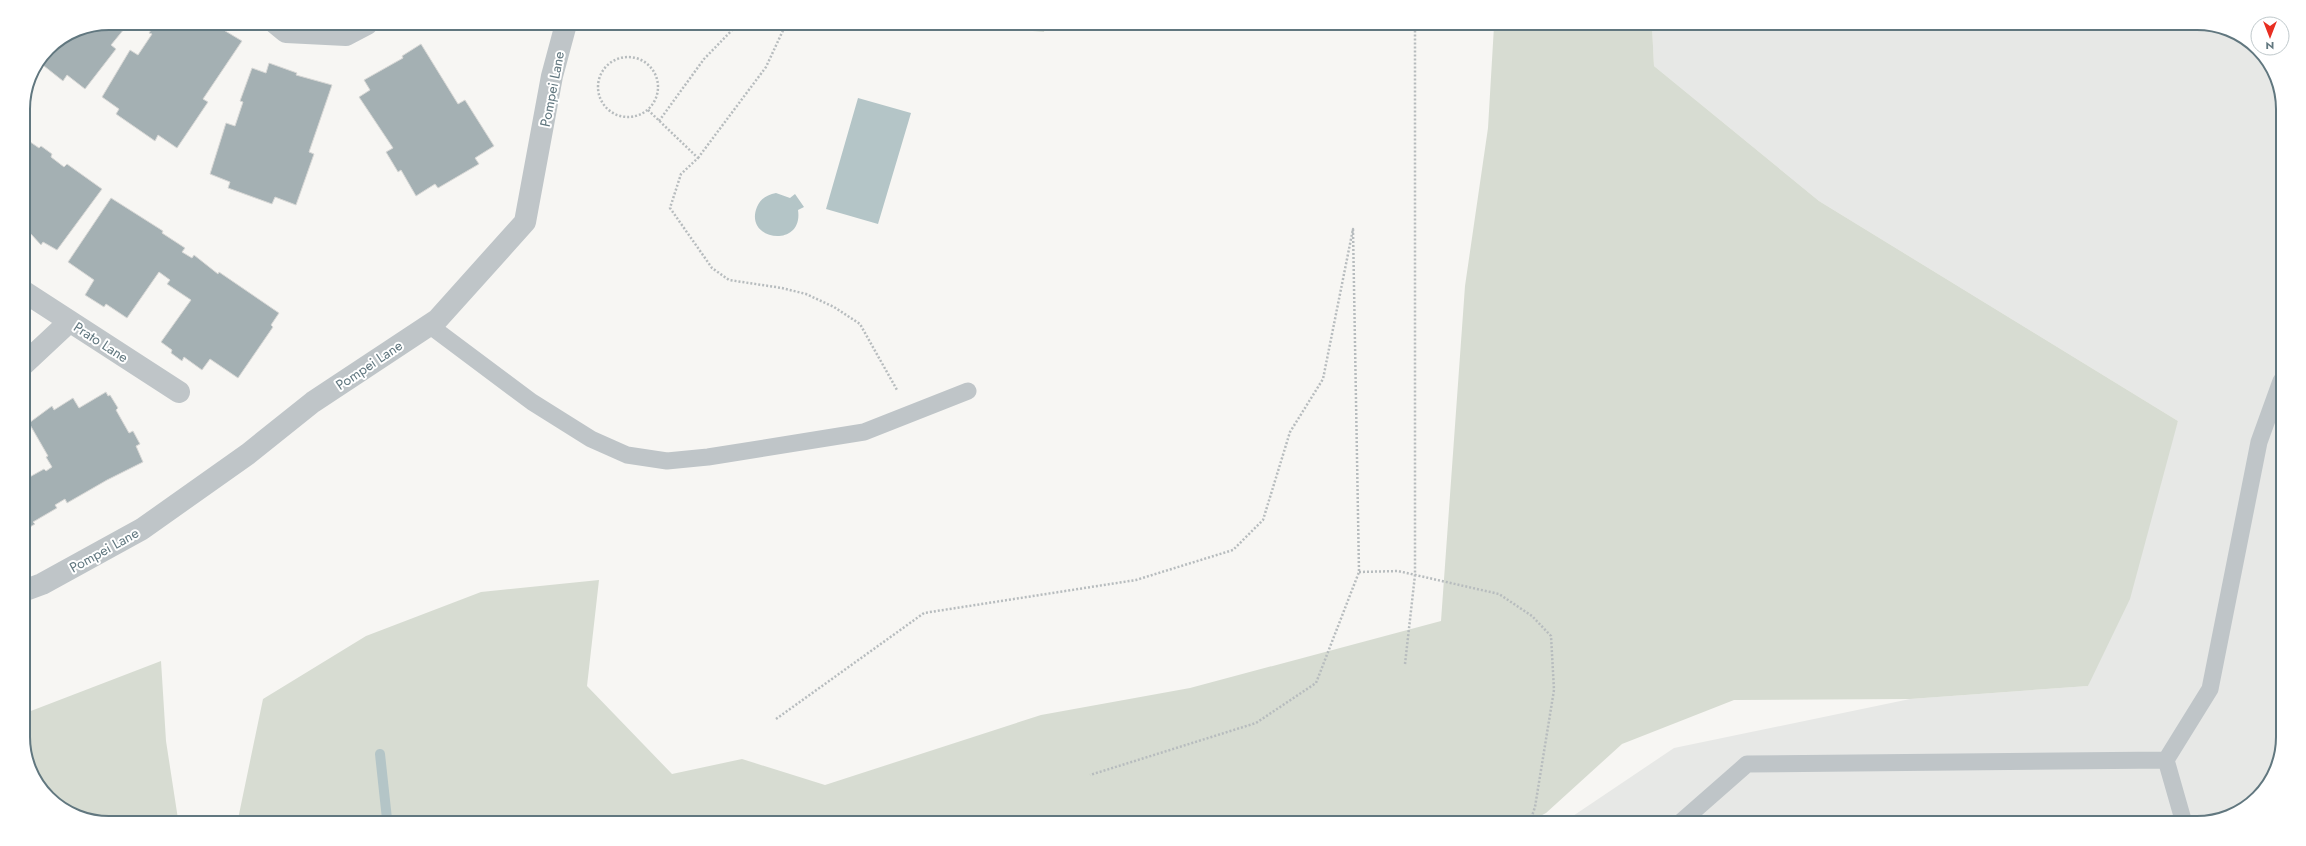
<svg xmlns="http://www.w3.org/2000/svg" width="2306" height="846" font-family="Jost,sans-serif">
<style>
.built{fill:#e7e8e6}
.green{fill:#d7dcd2}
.water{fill:#b4c5c7}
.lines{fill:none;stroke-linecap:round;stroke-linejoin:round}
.stream{stroke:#b4c5c7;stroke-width:10}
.building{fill:#a4b0b3;stroke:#d8d8d6}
.path{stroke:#b7bcbe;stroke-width:2.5;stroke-dasharray:2 2;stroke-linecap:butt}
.lane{stroke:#bfc5c8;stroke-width:17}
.street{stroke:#bfc5c8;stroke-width:22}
.labels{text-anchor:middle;stroke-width:4;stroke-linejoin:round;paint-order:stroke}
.street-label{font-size:14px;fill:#61777f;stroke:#fff}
.rim{fill:none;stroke:#61777f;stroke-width:2}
</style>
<rect width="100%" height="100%" fill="#f7f6f3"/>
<path class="built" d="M1652 26 2225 28 2265 57 2283 103 2278 765 2249 805 2198 823 1564 822 1674 748 1910 699 2088 686 2178 421 1819 201 1654 66Z"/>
<path class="green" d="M964 25H1045L1044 32Z
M1494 26H1652L1654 66 1819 201 2178 421 2130 599 2088 686 1910 699 1734 700 1622 744 1546 813 1529 822 238 819 263 699 366 636 481 592 599 580 587 686 672 774 742 759 825 785 1041 715 1190 688 1441 621 1465 286 1488 128Z
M161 661 166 741 178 819 81 818 41 789 23 743V714Z"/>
<path class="water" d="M858 98 911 113 878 224 826 209Z
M776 193 790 198 795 194 804 207 798 210C804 249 743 241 757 207 761 198 767 195 776 193Z"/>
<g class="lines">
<path class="stream" d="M380 754 387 819"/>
</g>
<path class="building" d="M109 23H129L111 45 116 49 85 89 67 75 63 81 39 62 48 48 76 29Z
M156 23H212L242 41 203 99 208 102 177 148 158 135 155 141 116 114 119 109 102 97 130 50 138 55 152 34 149 33Z
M421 44 458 104 465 100 494 146 475 158 479 164 438 188 435 184 416 196 401 170 398 172 386 152 393 148 359 97 370 90 364 80 403 58 402 56Z
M269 63 297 73 296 75 332 85 309 152 314 154 296 205 275 197 272 204 228 188 230 182 210 174 226 123 235 126 243 102 240 101 252 68 266 73Z
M23 137 39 148 41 146 52 154 51 157 64 167 67 164 102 189 57 250 43 242 41 245 31 234 23 244Z
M111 198 163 231 162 233 185 248 182 252 192 258 194 255 218 274 219 272 279 313 271 325 273 327 238 378 210 359 202 370 184 357 182 361 171 353 172 350 161 342 191 300 167 284 170 280 159 272 127 318 106 304 104 307 85 295 94 280 68 262Z
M106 392 108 396 110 395 118 408 116 410 129 433 133 431 140 444 136 446 143 462 107 480 67 503 65 499 55 505 57 508 33 522 35 524 23 531V484L27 481 26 479 44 469 46 471 52 467 46 457 48 456 29 423 52 406 54 410 73 398 79 408Z"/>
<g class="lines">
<path class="path" d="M598 87a30 30 0 1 1 60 0a30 30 0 1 1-60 0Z
M648 110 698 158 681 174 670 208 712 268 729 280 782 288 806 294 834 307 860 324 897 390
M659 121 704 59 738 24
M698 158 766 67 786 24
M1359 572 1398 571 1499 594 1532 616 1551 636 1554 690 1535 807 1530 822
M1405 664 1415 575V26
M776 719 924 613 1136 580 1233 550 1263 520 1290 432 1323 379 1353 229 1359 572 1316 683 1256 723 1090 775"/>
<path class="lane" d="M429 325 532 402 591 439 627 455 667 461 708 457 864 432 968 391
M1681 822 1747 764 2166 760
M2184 823 2166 760 2210 689 2259 442 2281 381"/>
<path class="street" d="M275 23 286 32 346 35 367 24
M23 291 179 392
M23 365 69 322
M23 591 42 584 142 529 248 454 313 402 437 320 525 222 552 76 566 24"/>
</g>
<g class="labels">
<g class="street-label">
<text transform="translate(552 89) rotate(-79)" y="5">Pompei Lane</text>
<text transform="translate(101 342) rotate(33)" y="5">Prato Lane</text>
<text transform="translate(369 365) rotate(-34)" y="5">Pompei Lane</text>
<text transform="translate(104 550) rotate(-29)" y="5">Pompei Lane</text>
</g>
</g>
<path d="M0 0H2306V846H0ZM109 30H2197A79 79 0 0 1 2276 109V737A79 79 0 0 1 2197 816H109A79 79 0 0 1 30 737V109A79 79 0 0 1 109 30Z" fill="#fff" fill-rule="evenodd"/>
<path class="rim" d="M109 30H2197A79 79 0 0 1 2276 109V737A79 79 0 0 1 2197 816H109A79 79 0 0 1 30 737V109A79 79 0 0 1 109 30Z"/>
<g transform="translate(2270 36) rotate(180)"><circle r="19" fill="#ffffff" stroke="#c0c9cc"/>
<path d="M0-3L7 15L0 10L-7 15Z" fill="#e82e21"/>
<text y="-6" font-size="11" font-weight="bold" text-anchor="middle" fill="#61777f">N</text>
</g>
</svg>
